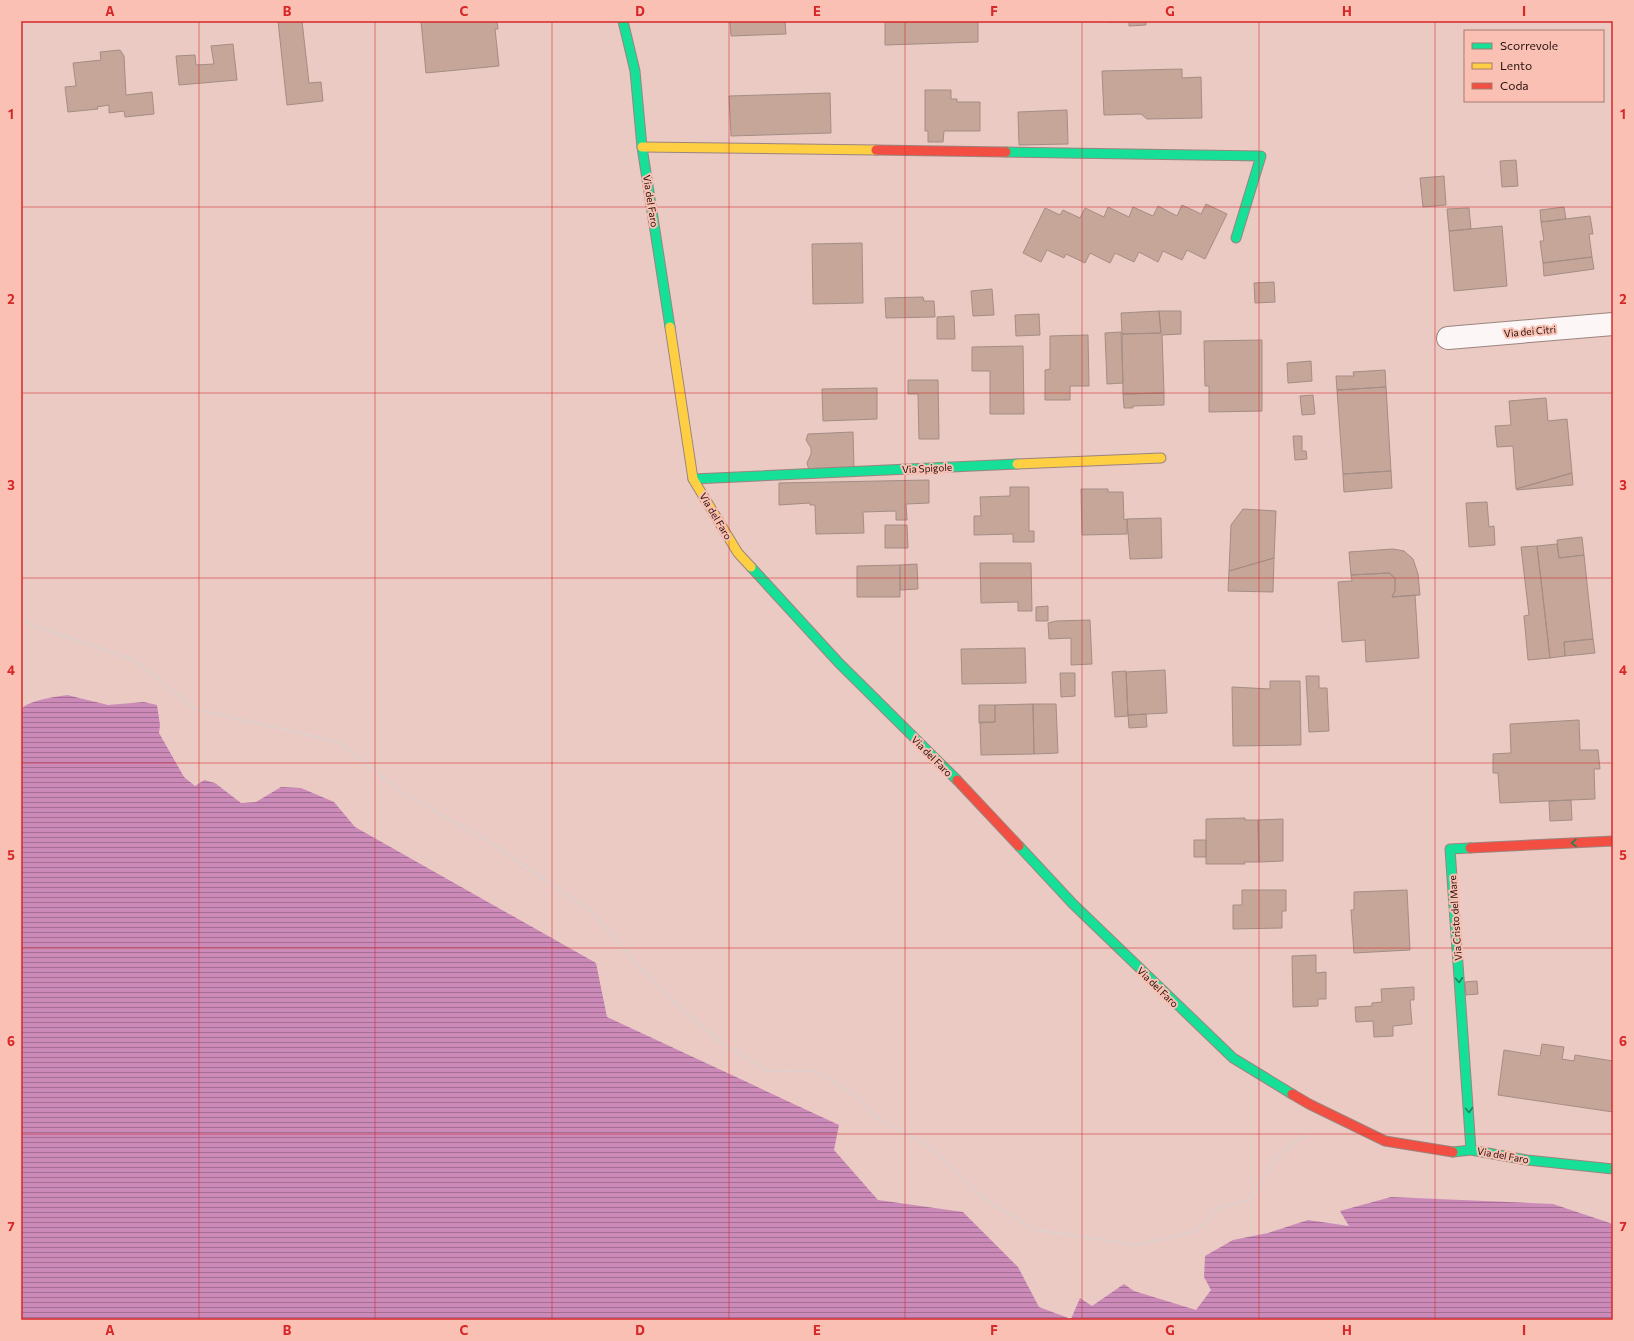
<svg xmlns="http://www.w3.org/2000/svg" width="1634" height="1341" font-family="Commissioner,sans-serif">
<style>
.water{fill:url(#water-rules)}
.building{fill:#c6a698;stroke:#a48d85}
.lines{fill:none;stroke-linecap:round;stroke-linejoin:round}
.street-casing{stroke:#9b847f;stroke-width:24}
.fast-casing{stroke:#9b847f;stroke-width:11}
.slow-casing{stroke:#9b847f;stroke-width:11}
.jam-casing{stroke:#9b847f;stroke-width:11}
.path{stroke:#ddd2d0;stroke-width:2.5;stroke-dasharray:3 2;stroke-linecap:butt}
.street{stroke:#fcf7f6;stroke-width:22}
.fast{stroke:#16e098;stroke-width:9}
.slow{stroke:#ffcf43;stroke-width:9}
.jam{stroke:#f24e42;stroke-width:9}
.oneway{stroke:#1d8359}
.grid{fill:none;stroke:#d62828;stroke-width:1;stroke-opacity:0.55}
.labels{text-anchor:middle;stroke-width:4;stroke-linejoin:round;paint-order:stroke}
.street-label{font-size:10px;fill:#25110d;stroke:#fac0b3}
.neatline{fill:none;stroke:#d62828;stroke-width:1.5}
.grid-label{font-size:13px;text-anchor:middle;font-weight:bold;fill:#d62828}
</style>
<defs>
<pattern id="water-rules" width="6" height="5" patternUnits="userSpaceOnUse"><rect width="6" height="5" fill="#cb8ab8"/><path d="M0 2.5h6" fill="none" stroke="#a56f94"/></pattern>
</defs>
<rect width="100%" height="100%" fill="#eacac3"/>
<path class="water" d="M67 695 108 705 144 702 157 705 160 725 159 733 184 777 195 786 204 780 215 783 241 803 256 802 281 787 301 788 334 802 355 827 596 963 607 1017 839 1125 834 1150 878 1200 963 1212 1018 1267 1039 1307 1071 1319 1080 1298 1092 1306 1124 1284 1134 1291 1196 1310 1211 1290 1204 1277 1205 1256 1233 1240 1268 1233 1308 1220 1349 1226 1340 1211 1391 1197 1553 1204 1613 1224V1320H21V710C27 700 56 697 67 695Z"/>
<path class="building" d="M278 21H302L309 83 321 82 323 101 287 105Z
M421 21H497L498 29H495L499 66 426 73Z
M730 21H785L786 34 731 36Z
M885 21H978V42L885 45Z
M1108 21H1146V25L1129 26V22H1108Z
M233 44 237 80 179 85 176 56 195 55 196 65 214 64 211 46Z
M120 50 124 56 126 95 152 92 154 114 125 117 124 111 109 113V105L97 107 98 109 68 112 65 87 76 86 73 63 101 60 100 52Z
M1182 69V78L1201 77 1202 118 1147 119 1141 114 1104 115 1102 71Z
M925 90H951V99H957V102H980V131H944L943 142H928V131H925Z
M830 93 831 133 731 136 729 96Z
M1067 110 1068 144 1019 145 1018 112Z
M1516 160 1518 186 1502 187 1500 161Z
M1444 176 1446 205 1423 207 1420 178Z
M1206 204 1227 214 1205 259 1187 250 1182 260 1163 251 1158 262 1139 252 1134 262 1115 253 1110 263 1090 253 1085 263 1066 254 1064 258 1047 250 1041 262 1023 253 1045 208 1060 215 1063 210 1080 218 1085 208 1104 217 1108 207 1129 217 1133 207 1153 216 1158 206 1177 216 1182 205 1201 214Z
M1564 207 1566 219 1541 222 1540 210Z
M1469 208 1471 229 1449 231 1447 209Z
M1590 216 1593 234H1589L1592 257 1543 263 1540 241H1544L1541 222Z
M1502 226 1507 286 1454 291 1449 231Z
M862 243 863 303 813 304 812 244Z
M1592 257 1594 269 1544 276 1543 263Z
M1274 282 1275 302 1255 303 1254 283Z
M992 289 994 315 973 316 971 291Z
M923 297 924 301H934L935 317 886 318 885 298Z
M1159 311 1161 333 1122 334 1121 313Z
M1159 311H1181V334L1162 335 1164 393 1123 394 1122 334 1161 333Z
M1039 314 1040 335 1016 336 1015 315Z
M954 316 955 339H937V317Z
M1121 332 1123 383 1107 384 1105 333Z
M1088 335 1089 386H1070V400H1045V370L1050 369V336Z
M1262 340V411L1209 412V386H1205L1204 341Z
M1023 346 1024 414H990V371H972V347Z
M1311 361 1312 381 1288 383 1287 363Z
M1385 370 1386 387 1337 390 1336 376H1354L1353 372Z
M908 380H938L939 439H919L918 394H908Z
M1386 387 1391 471 1343 474 1337 390Z
M877 388V419L823 421 822 389Z
M1164 393V405L1133 406V408H1124L1123 394Z
M1313 395 1315 414 1302 415 1300 396Z
M1546 398 1548 421 1567 419 1572 473 1516 489 1513 446 1497 447 1495 426 1511 425 1509 401Z
M853 432 854 468 809 470 807 463 811 454V448L806 440 808 434Z
M1293 436H1302V451H1306L1307 459 1295 460Z
M1391 471 1392 488 1344 492 1343 474Z
M1572 473 1573 485 1517 490 1516 489Z
M929 480V503L906 504 907 520H896V511L863 512 864 533 816 534 815 505H810V503L779 505V483Z
M1010 487H1029V531H1034V542H1013V534L974 535V516H981L980 497 1010 496Z
M1081 489H1108V492H1123L1124 520 1127 519V534L1082 535Z
M1487 502 1489 527 1494 526 1495 545 1469 547 1466 503Z
M1243 509 1276 511 1274 558 1229 571 1231 525Z
M1161 518 1162 558 1130 559 1127 519Z
M885 525H907L908 548H885Z
M1582 537 1584 555 1559 558 1557 540Z
M1557 544 1559 558 1584 555 1593 639 1564 642 1565 656 1550 658 1537 546Z
M1537 546 1550 658 1528 660 1524 616 1529 615 1521 547Z
M1393 549 1404 551 1413 559 1418 574 1420 595 1392 597 1395 591V578L1389 573 1351 575 1349 552Z
M1274 558 1273 592 1228 591 1229 571Z
M980 563H1031L1032 611H1018V602L981 603Z
M917 564 918 589 900 590V565Z
M900 565V597H857V566Z
M1389 573 1395 578V591L1392 597 1415 595 1419 658 1366 662 1365 640 1342 642 1338 582 1352 581 1351 575Z
M1048 606V621H1036V607Z
M1090 620 1092 664 1071 665V638L1049 639 1048 623 1056 621Z
M1593 639 1595 653 1565 656 1564 642Z
M1025 648 1026 683 962 684 961 649Z
M1165 670 1167 713 1128 715 1126 672Z
M1126 671 1128 716 1115 717 1112 672Z
M1060 673H1075V696L1061 697Z
M1306 676H1319V688H1327L1329 731 1309 732Z
M1270 681H1300L1301 745 1233 746 1232 687 1270 689Z
M1033 704H1056L1058 753 1034 754Z
M1033 704 1034 754 981 755 980 722H995V705Z
M979 705H995V722L979 723Z
M1146 714 1147 727 1129 728 1128 715Z
M1579 720 1580 750H1598L1600 769H1594L1595 799 1500 803 1498 773H1493V754L1511 753 1510 724Z
M1571 800 1572 820 1550 821 1549 801Z
M1245 818V820H1258L1259 862H1244L1245 864H1206V819Z
M1283 819V861L1259 862 1258 820Z
M1194 840H1206V857H1194Z
M1242 890H1286V911H1282V928L1233 929V905H1242Z
M1407 890 1410 950 1354 953 1351 910H1354V892Z
M1316 955V973L1326 972V999H1318V1006L1293 1007 1292 956Z
M1477 981 1478 994 1466 995 1465 982Z
M1414 987V1000H1410L1412 1024 1393 1026V1036L1374 1037 1373 1021 1356 1022 1355 1007 1372 1006V1003L1382 1002 1381 989Z
M1542 1044 1564 1047 1562 1059 1574 1061 1575 1055 1613 1061V1112L1498 1095 1504 1050 1540 1056Z"/>
<g class="lines">
<g class="street-casing">
<path id="street" d="M1448 338 1613 324"/>
</g>
<g class="fast-casing">
<path id="fast" d="M623 21 635 71 642 147 670 327
M1006 152 1261 156 1236 238
M693 479 1017 464
M751 567 839 663 957 780
M1019 846 1073 904 1233 1058 1292 1094
M1470 848 1450 849 1471 1150
M1453 1152 1471 1150 1527 1160 1613 1169"/>
</g>
<g class="slow-casing">
<path id="slow" d="M642 147 876 150
M670 327 693 479 738 553 751 567
M1017 464 1161 458"/>
</g>
<g class="jam-casing">
<path id="jam" d="M876 150 1006 152
M957 780 1019 846
M1470 848 1613 841
M1292 1094 1309 1104 1385 1141 1453 1152"/>
</g>
<path class="path" d="M21 621 134 660 196 709 338 742 403 793 488 841 591 911 634 961 685 1012 722 1043 767 1071H817L854 1095 880 1120 926 1144 989 1202 1036 1230 1138 1245 1196 1231 1219 1208 1251 1199C1268 1171 1279 1146 1311 1134"/>
<use href="#street" class="street"/>
<use href="#fast" class="fast"/>
<use href="#slow" class="slow"/>
<use href="#jam" class="jam"/>
</g>
<defs><path id="oneway-chevron" d="M-2-3.5L2.5 0L-2 3.5" fill="none" stroke-width="1.6" stroke-linecap="round" stroke-linejoin="round"/></defs>
<g class="oneway">
<use href="#oneway-chevron" transform="translate(1574 843) rotate(177)"/>
<use href="#oneway-chevron" transform="translate(1459 980) rotate(86)"/>
<use href="#oneway-chevron" transform="translate(1469 1110) rotate(86)"/>
</g>
<path class="grid" d="M199 21V1320M375 21V1320M552 21V1320M729 21V1320M905 21V1320M1082 21V1320M1259 21V1320M1435 21V1320M21 207H1613M21 393H1613M21 578H1613M21 763H1613M21 948H1613M21 1134H1613"/>
<g class="labels">
<g class="street-label">
<text transform="translate(651 201) rotate(81)" y="4">Via del Faro</text>
<text transform="translate(1530 331) rotate(-5)" y="4">Via dei Citri</text>
<text transform="translate(927 468) rotate(-3)" y="4">Via Spigole</text>
<text transform="translate(716 516) rotate(59)" y="4">Via del Faro</text>
<text transform="translate(932 756) rotate(45)" y="4">Via del Faro</text>
<text transform="translate(1455 918) rotate(-94)" y="4">Via Cristo del Mare</text>
<text transform="translate(1158 987) rotate(44)" y="4">Via del Faro</text>
<text transform="translate(1503 1155) rotate(10)" y="4">Via del Faro</text>
</g>
</g>
<rect width="1634" height="1341" fill="none" stroke="#fac0b3" stroke-width="44"/>
<rect x="1464" y="30" width="140" height="72" fill="#fac0b3" stroke="#a57a71"/>
<rect x="1472" y="43" width="20" height="6" fill="#16e098" stroke="#a57a71"/>
<text x="1500" y="50" font-size="12" fill="#25110d">Scorrevole</text>
<rect x="1472" y="63" width="20" height="6" fill="#ffcf43" stroke="#a57a71"/>
<text x="1500" y="70" font-size="12" fill="#25110d">Lento</text>
<rect x="1472" y="83" width="20" height="6" fill="#f24e42" stroke="#a57a71"/>
<text x="1500" y="90" font-size="12" fill="#25110d">Coda</text>
<rect x="22" y="22" width="1590" height="1297" class="neatline"/>
<g class="grid-label">
<text x="110" y="16">A</text>
<text x="287" y="16">B</text>
<text x="464" y="16">C</text>
<text x="640" y="16">D</text>
<text x="817" y="16">E</text>
<text x="994" y="16">F</text>
<text x="1170" y="16">G</text>
<text x="1347" y="16">H</text>
<text x="1524" y="16">I</text>
<text x="11" y="119">1</text>
<text x="1623" y="119">1</text>
<text x="11" y="304">2</text>
<text x="1623" y="304">2</text>
<text x="11" y="490">3</text>
<text x="1623" y="490">3</text>
<text x="11" y="675">4</text>
<text x="1623" y="675">4</text>
<text x="11" y="860">5</text>
<text x="1623" y="860">5</text>
<text x="11" y="1046">6</text>
<text x="1623" y="1046">6</text>
<text x="11" y="1231">7</text>
<text x="1623" y="1231">7</text>
<text x="110" y="1335">A</text>
<text x="287" y="1335">B</text>
<text x="464" y="1335">C</text>
<text x="640" y="1335">D</text>
<text x="817" y="1335">E</text>
<text x="994" y="1335">F</text>
<text x="1170" y="1335">G</text>
<text x="1347" y="1335">H</text>
<text x="1524" y="1335">I</text>
</g>
</svg>
